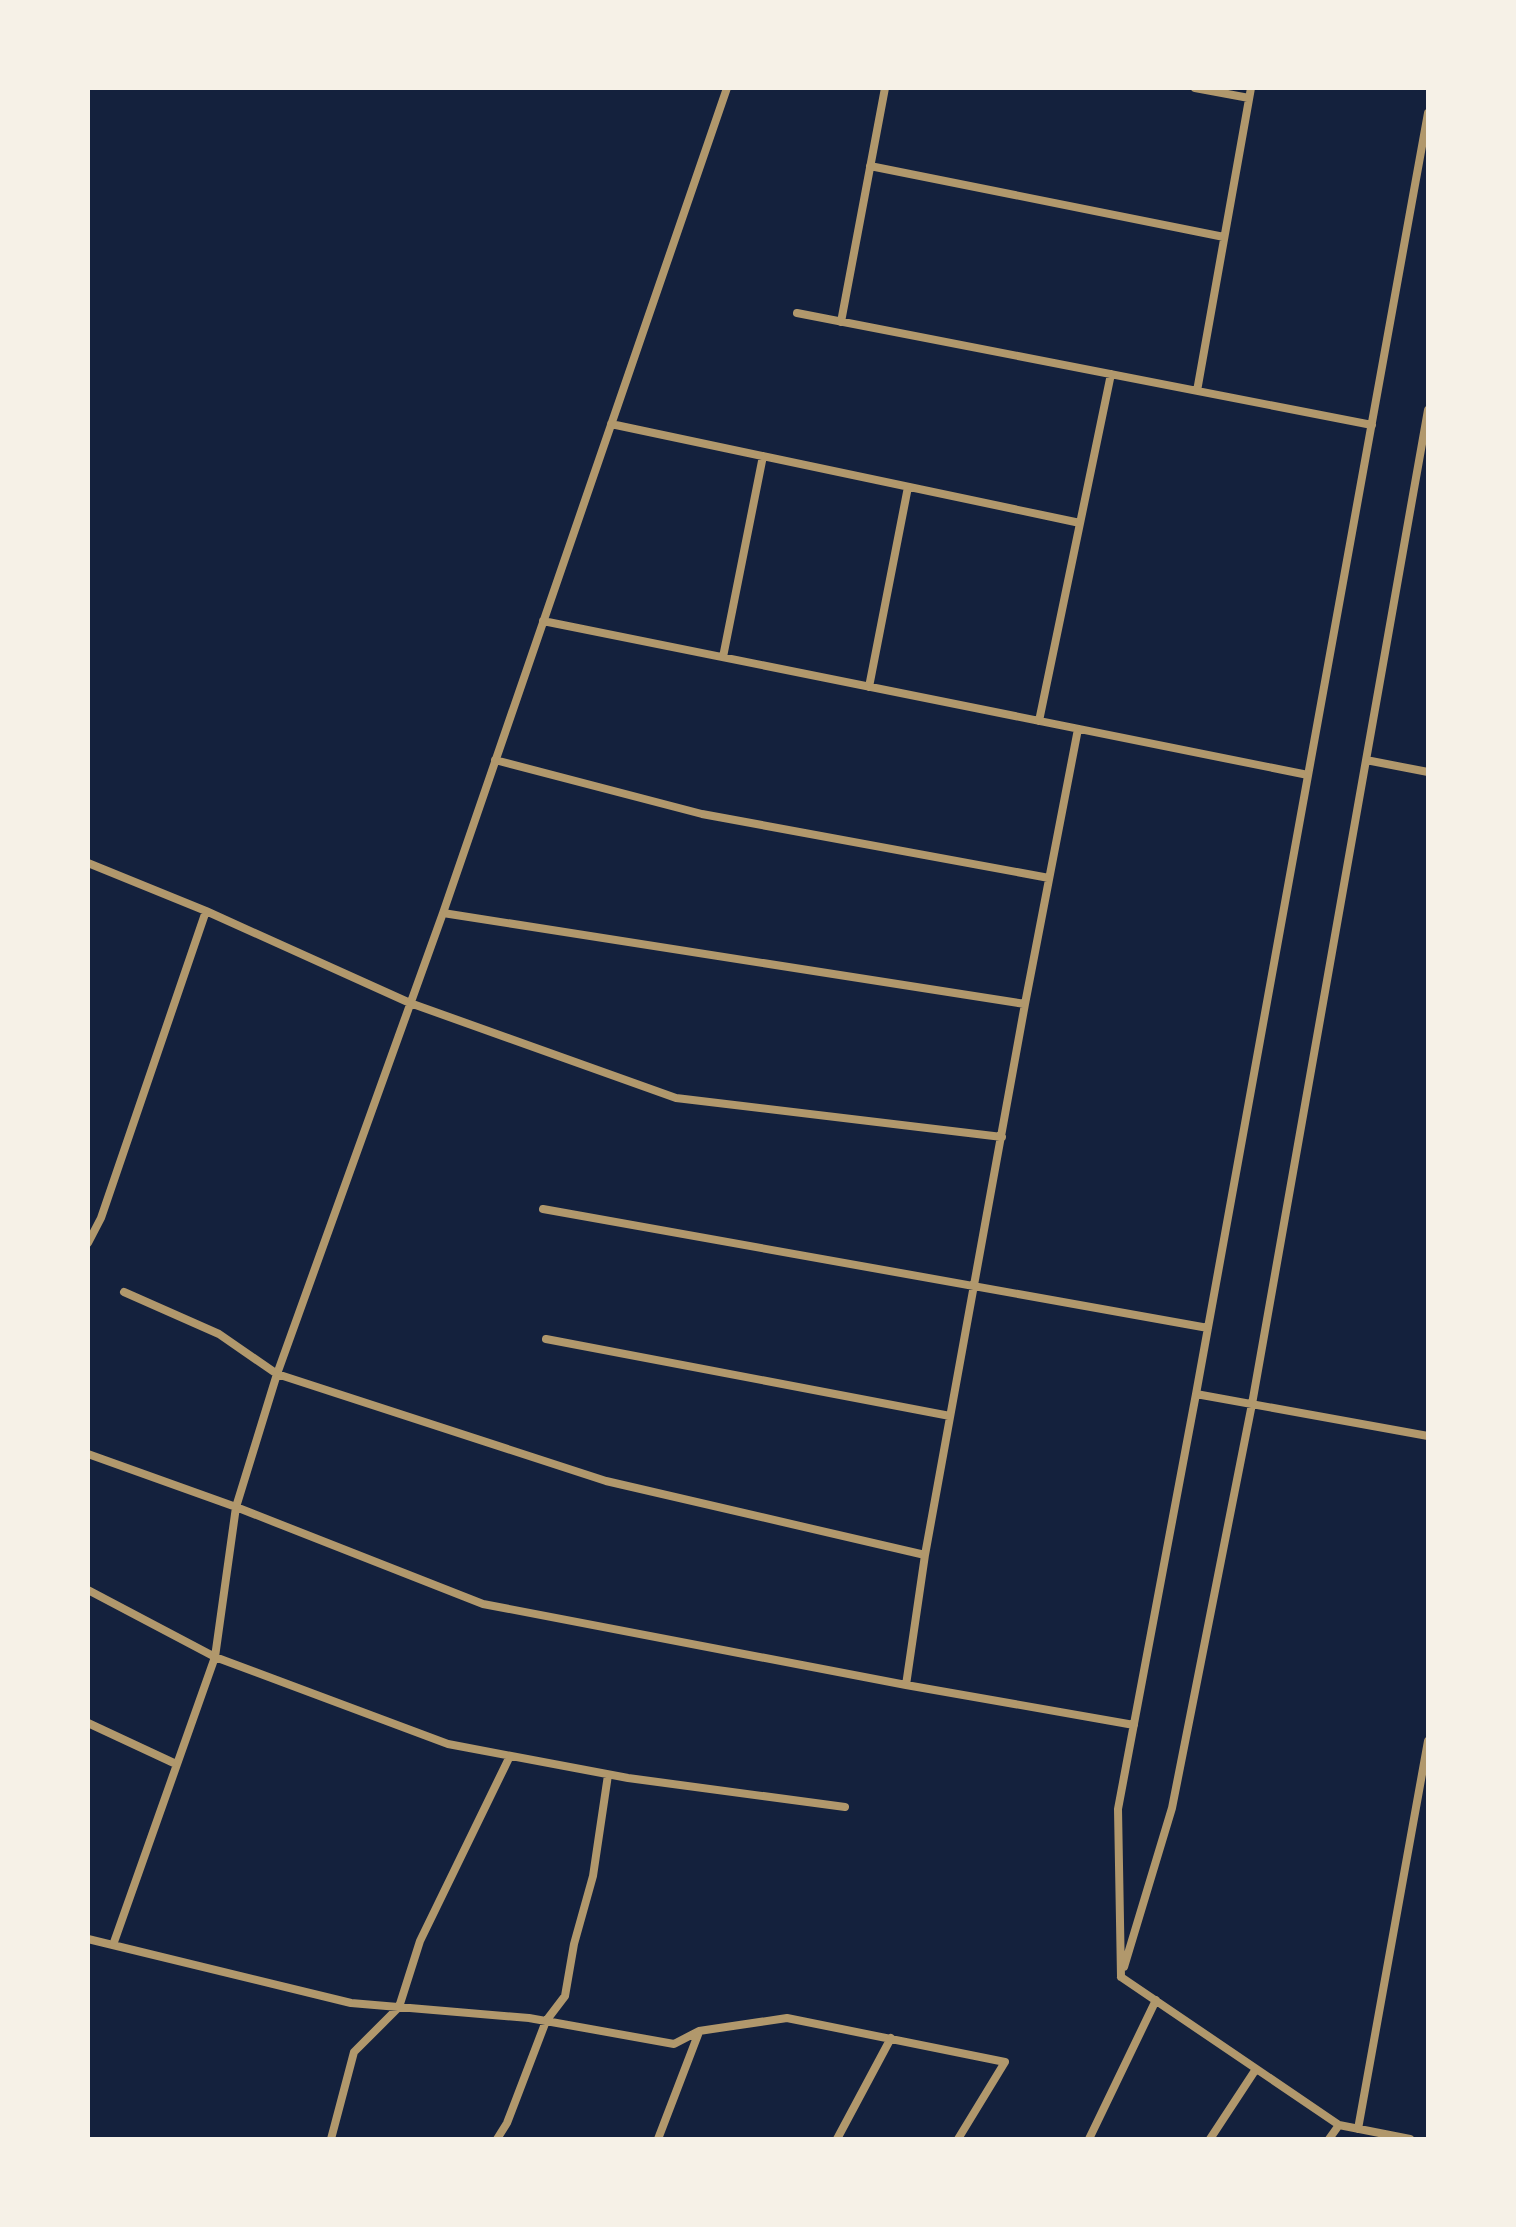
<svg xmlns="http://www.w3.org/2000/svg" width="1516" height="2227" font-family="'Open Sans',sans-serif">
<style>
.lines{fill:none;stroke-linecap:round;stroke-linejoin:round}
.minor{stroke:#b1986c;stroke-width:8}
</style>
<rect width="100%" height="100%" fill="#14213d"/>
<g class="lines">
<path class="minor" d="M1195 88 1249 98
M870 166 1224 237
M797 313 1372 425
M841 322 885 88
M1197 391 1251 88
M611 424 1080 523
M543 621 1308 775
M723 657 763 456
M869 687 908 487
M1039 721 1111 374
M495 760 702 814 1049 878
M1366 760 1428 772
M88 863 206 911 410 1003 676 1098 1002 1137
M443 913 1025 1004
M543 1209 1208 1328
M88 1243 101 1218 206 911
M124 1292 219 1334 277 1374 606 1481 925 1555
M546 1339 950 1416
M1196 1394 1428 1436
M88 1454 236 1507 483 1604 906 1685 1134 1725
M88 1590 215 1657 448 1744 628 1778 845 1807
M906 1685 925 1555 1025 1004 1078 729
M88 1723 176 1764
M88 1939 351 2003 529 2018 674 2044 699 2031 787 2018 1005 2062 958 2139
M113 1945 215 1657 236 1507 277 1374 443 913 727 88
M1124 1967 1172 1808 1252 1404 1428 410
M1121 1977 1118 1809 1196 1394 1428 113
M1121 1977 1339 2125 1410 2139
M1358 2129 1428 1741
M331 2139 354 2052 399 2007 420 1941 510 1756
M497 2139 507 2123 546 2021 565 1996 574 1944 593 1876 608 1775
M658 2139 699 2032
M837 2139 891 2038
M1089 2139 1156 2000
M1210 2139 1256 2069
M1329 2139 1339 2125"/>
</g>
<rect width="1516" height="2227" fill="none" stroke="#f6f1e7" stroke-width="180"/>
</svg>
